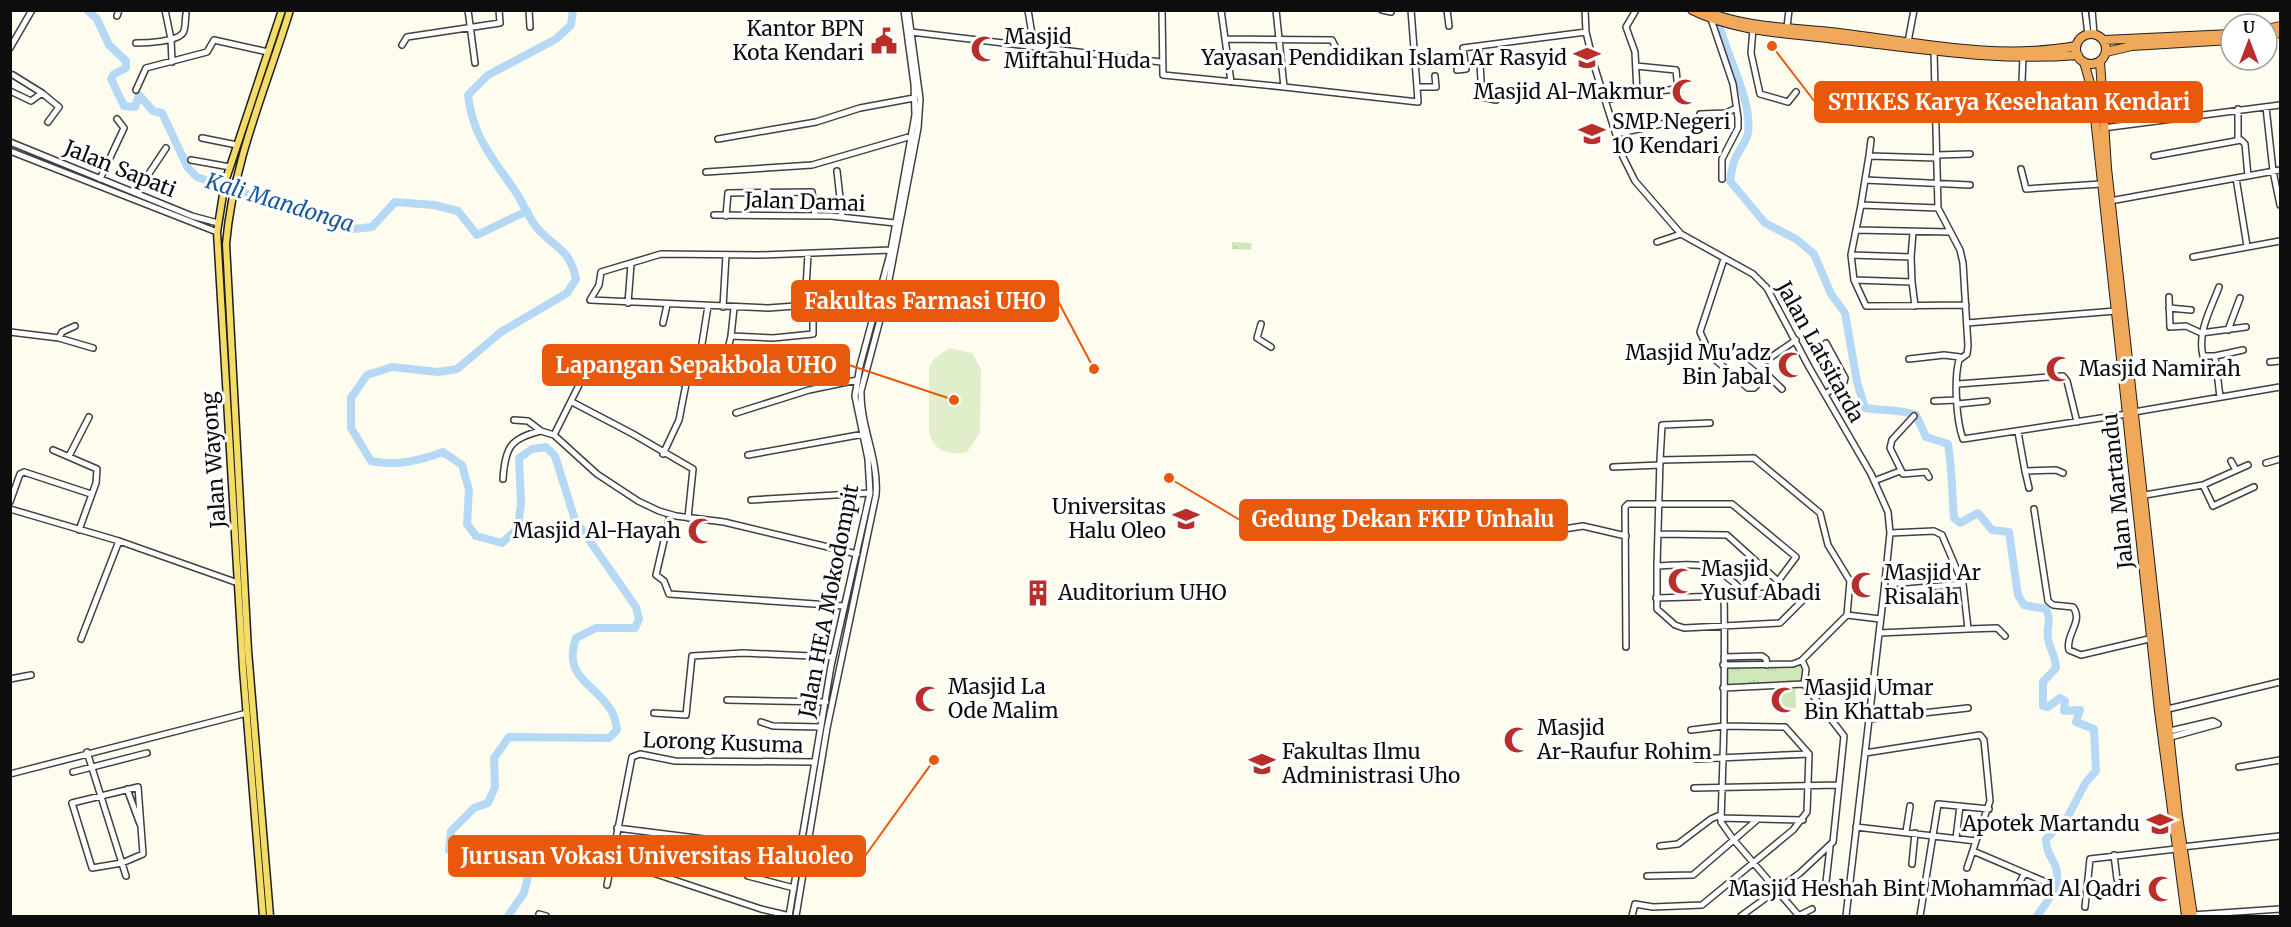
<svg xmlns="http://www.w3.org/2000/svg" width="2291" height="927" font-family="Merriweather,serif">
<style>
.grass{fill:url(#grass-tufts)}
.pitch{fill:#e0efca}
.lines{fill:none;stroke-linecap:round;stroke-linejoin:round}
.river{stroke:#b5d8f4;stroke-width:8}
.minor-casing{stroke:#404040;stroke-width:8}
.major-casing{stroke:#1e1e1e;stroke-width:9}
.highway-casing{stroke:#1e1e1e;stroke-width:10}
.minor{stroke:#fff;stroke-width:5}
.major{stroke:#f4dc69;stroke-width:6}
.highway{stroke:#f0a95b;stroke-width:8}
.labels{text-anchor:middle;stroke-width:6;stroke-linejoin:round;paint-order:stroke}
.poi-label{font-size:21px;fill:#0d0d0d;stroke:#fff;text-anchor:start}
.street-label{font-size:21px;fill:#0d0d0d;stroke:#fff}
.water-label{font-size:22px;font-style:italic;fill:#1a5a9b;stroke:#fff}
.leader{fill:none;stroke:#e8590c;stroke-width:2}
.callout-dot{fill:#e8590c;stroke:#fff;stroke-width:2}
.callout{fill:#e8590c;stroke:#e8590c;stroke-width:2}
.callout-label{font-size:22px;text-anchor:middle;font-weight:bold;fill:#fff}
</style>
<defs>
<pattern id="grass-tufts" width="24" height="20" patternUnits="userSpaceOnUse" patternTransform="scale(1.5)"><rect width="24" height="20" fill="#cee8b9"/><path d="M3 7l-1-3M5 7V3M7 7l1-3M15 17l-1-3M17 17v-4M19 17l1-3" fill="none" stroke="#b0c69e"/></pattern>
</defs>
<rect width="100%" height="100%" fill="#fefcee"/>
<path class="grass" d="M1232 242 1252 243 1251 250 1232 249Z
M1802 662 1806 669 1804 684H1795L1796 708 1776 707 1775 685 1723 688 1724 666Z"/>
<path class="pitch" d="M940 294 962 298 958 323 936 319Z
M949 348 972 353 981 369 980 433 967 452C949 456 932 451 929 430V368L934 359Z"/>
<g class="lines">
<path class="river" d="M87 10 97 19 109 45 126 61V68L114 74 111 79 124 106 135 107 139 95 153 111 162 113 188 168 197 177 353 229 372 227 395 202 434 205 458 211 477 235 527 211
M1716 10C1721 48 1753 97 1748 133 1746 143 1737 152 1734 162 1732 168 1731 175 1730 181L1765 223 1796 239 1814 254 1831 294 1845 313 1857 382 1865 408C1882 411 1900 409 1916 415L1926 437 1948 444C1952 469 1952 493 1954 518L1960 523 1978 513 1992 530 2009 532 2018 595 2024 605 2046 609C2052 623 2046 627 2048 639 2050 650 2056 656 2056 668L2043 682V706L2048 707 2060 698 2065 701 2064 711 2080 710 2076 722 2094 729 2096 771 2086 782 2067 818 2046 839C2046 850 2050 855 2055 865 2063 885 2047 901 2037 916
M508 916 524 893 529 872 518 857 464 854 449 850 451 831 474 808 488 803 495 787 494 758 509 737 609 738 617 730C616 725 615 717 612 712 595 682 562 679 576 638L596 628H635L639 619 636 607 575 520 555 456 546 447 532 449 519 458 521 503 518 528 502 543 476 536 467 524 469 490 462 465 443 452C419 461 396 466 371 461L351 428V398L367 375 392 367 438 372 457 369 501 332 567 293 576 279C569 248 558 251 538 229 529 219 524 205 517 194 494 159 473 139 468 95L488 75 556 39 571 25 573 10"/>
<g class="minor-casing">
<path id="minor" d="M165 10 171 39 172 62
M468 10 475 63
M529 10 530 27
M1028 10 1034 47
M1162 10 1163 75 1284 87
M1221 10 1231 82
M1276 10 1284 87 1418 102 1417 87
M1382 10 1391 12
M1411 10 1417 87H1436L1435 76
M1447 10 1449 26
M1585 10 1586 32 1594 65 1623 157 1635 181 1681 234 1753 274 1767 288 1809 367 1871 474 1888 512 1890 533 1884 591 1846 916
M2085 10 2088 34
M2092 10 2094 34
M117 16 119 10
M1711 19 1733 84 1738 118V128L1722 159V179
M1787 27 1789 10
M1753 29 1751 53 1760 94 1788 102 1796 92
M911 32 1161 62
M1226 39 1332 40 1335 46V56
M1908 42 1914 10
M136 43C146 43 176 42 183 33 186 28 185 19 186 14
M402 45 407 37 500 23 499 10
M1479 47 1482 97 1496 100
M10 48 32 10
M1934 51 1938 208 1960 250 1963 263 1968 346 1967 354 1959 360C1954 379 1956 420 1963 439L2127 414
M2023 57 2021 106 2029 111
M1636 66 1676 70 1679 100
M1457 70 1466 69 1463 48 1586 32
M13 75 42 93
M136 90 146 68 207 52 214 40 268 52
M10 91 31 101 42 93 59 107 48 122
M1637 93 1678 89
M1605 100 1637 93 1635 52 1626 27 1636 10
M2266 107 2273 171 2280 205
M2238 109V139
M1700 114 1726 113 1736 108
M2103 128 2280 105
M1616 134 1675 121
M202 138 237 145
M718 139 816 122 860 108 914 98
M10 142 192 216 218 223
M10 151 217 232
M1937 155 1970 154
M1869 156 1871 140
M2154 156 2241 140 2245 144 2248 176
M1937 158 1869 156 1865 180 1970 185
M191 160 230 167
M2021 169 2026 189 2101 184
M837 171 842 216
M706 172 812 165 912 136
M2236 178 2247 246
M100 179 124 128 117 119
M1865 180 1861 205 1938 208
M136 193 166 148
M2110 201 2280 170
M1861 205 1856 230 1950 232
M714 215 831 216 895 223
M726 216 728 193 812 192 815 216
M1856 230 1851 255 1911 257 1913 233
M1657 242 1681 234
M1851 255 1854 280 1912 282 1911 257
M2193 257 2280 241
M1724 259 1700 332 1711 356 1748 388H1754L1767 374
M1854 280 1866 306 1966 305
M1912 282 1915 306
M2219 287C2211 309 2197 332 2203 356H2215L2220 397
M2169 297 2170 327 2186 326 2201 333 2246 327
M879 300 768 308 590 300 599 285 601 272 661 254 759 255 891 250
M628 303 631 264
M805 305 808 254
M723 307 726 255
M734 308 731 336 773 338 813 334V304
M2169 308 2191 310
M663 323 667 305
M1967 323 2116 311
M1261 324 1257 338 1271 347
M2228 330 2240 298
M10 332 59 338 93 348
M59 338 62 332 75 326
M1735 347 1758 366 1796 340
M2215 356 2243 350
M1909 359 1944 355 1960 357
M2270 362 2280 361
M699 363 708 306
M1758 366 1782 389
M729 375V345L731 336
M1958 384 2063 376 2067 381 2077 422
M1825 394 1844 382 1845 378 1826 343
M1934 401 1957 400
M572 402 633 434 693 469 688 518
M1958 404 1987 401
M2134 412 2280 387
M736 413 809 390 857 380
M1914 416 1892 440 1890 448 1903 474 1926 472 1929 477
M514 420 528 421 541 431 554 435 597 474 638 501 659 511 676 516 724 522 857 554
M2018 432 2025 471 2056 470 2063 473
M554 435 588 367 652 373 686 384 679 420 663 454
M53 450 97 469 96 483 79 530
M748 455 864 434
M69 456 89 417
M1660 460 1662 425 1710 423
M2231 461 2236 470
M2266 463 2280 459
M1613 467 1660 465
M2025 471 2029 488
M503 479C505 448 510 438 541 431
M1874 481 1900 471
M2203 485 2213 506 2254 487
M2145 495 2203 485 2248 465
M751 500 870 493
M10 502 20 474 24 472 91 494
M10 509 119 541 238 583
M2034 509 2048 601 2053 605 2073 607C2084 621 2065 635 2069 650L2081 655 2153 638
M670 515 656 575 664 581 669 594 844 606
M1890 533 1934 531 1942 535 1963 584 1968 629 1997 628 2005 636
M1532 534 1583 526 1626 536
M1659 534 1727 535 1779 582
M1657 566V609L1675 625 1684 628 1780 623 1816 587
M1884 591 1963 584
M1656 598 1724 596
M1847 615 1880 619
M1879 633 1968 629
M81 639 119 541
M1626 647 1625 507 1628 504H1732L1796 557 1769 593 1742 595
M1724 657 1762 656 1766 659 1767 665
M1802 660 1806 669 1804 684 1844 736 1839 785
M10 679 31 675
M1723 688 1804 684
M727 700 826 702
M2168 709 2280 682
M654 713 686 715 692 656 743 653 833 657
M1869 719 1968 708
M761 722 773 726 821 727
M1691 730 1724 726 1721 822 1733 839 1799 916
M2170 731 2213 721 2218 724 2171 737
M87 752 126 876
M1865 753 1980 735 1984 740 1990 801 1976 841
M1696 759 1809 754
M2239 767 2280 760
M73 772 147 753
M10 774 247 713
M138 787 143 854 122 863 92 868 72 803Z
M1694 788 1839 785 1833 842 1800 873 1741 916
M127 789 140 824
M1720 818 1803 820
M1856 827 1976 841 1967 868
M617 828 800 851
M1906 832 1910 806
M1956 838 1960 806
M1660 846 1678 844 1711 819 1720 815
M2182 847 2280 836
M1973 851 2048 883
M2114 855 2117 879
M611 859 761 909 790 916
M1912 864 1915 833
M748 876 794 888
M1647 876 1693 875 1758 819
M607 885 632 757 640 754 675 761 815 762
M2017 888 2024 874
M1825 891 1830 847
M2085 907 2090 859 2176 849
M539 914 546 916
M2192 915 2280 909
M789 916 831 666 870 493 868 459 855 396 860 366 891 250 915 115 914 84 904 10
M796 916 827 728 876 495C879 459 860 426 861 391L885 301 918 128 920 99 908 10
M1632 916 1635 904 1653 907 1702 905 1793 830 1807 812 1809 754 1785 727 1724 726C1724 683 1725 639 1724 596L1742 595C1740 586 1734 583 1727 577 1704 560 1684 565 1657 566L1660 460 1754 458 1820 513 1828 545 1850 581 1847 615 1801 661 1793 664 1723 665
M1798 916 1812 909
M1920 916 1938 804 1989 809"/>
</g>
<g class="major-casing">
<path id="major" d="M263 916 243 669 217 232 225 182 282 10
M270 916 248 650 226 244C233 162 266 88 290 10"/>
</g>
<g class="highway-casing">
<path id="highway" d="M1692 10C1736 32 1787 33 1835 39 1916 48 1996 62 2078 55
M1704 10C1738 27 1793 28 1830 32 1911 41 1995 61 2076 46
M2267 29 2280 26
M2076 49a15 15 0 1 1 30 0a15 15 0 1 1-30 0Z
M2267 36 2280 33
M2104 40 2231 34
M2106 52 2132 46 2231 40
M2100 61 2107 168 2178 816 2193 916
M2084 62 2092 90 2159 711 2186 916"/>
</g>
<use href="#minor" class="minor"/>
<use href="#major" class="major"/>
<use href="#highway" class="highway"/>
</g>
<defs>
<g id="civic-bare" transform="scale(2.07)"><path d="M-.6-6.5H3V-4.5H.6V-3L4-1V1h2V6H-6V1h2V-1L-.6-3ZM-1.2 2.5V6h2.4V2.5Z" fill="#b92d2a" stroke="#fff" stroke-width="2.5" paint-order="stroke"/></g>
<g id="mosque-bare" transform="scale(2.07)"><path d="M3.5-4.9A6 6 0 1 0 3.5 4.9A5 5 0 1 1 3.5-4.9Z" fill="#b92d2a" stroke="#fff" stroke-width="2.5" paint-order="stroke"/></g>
<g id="school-bare" transform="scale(2.07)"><path d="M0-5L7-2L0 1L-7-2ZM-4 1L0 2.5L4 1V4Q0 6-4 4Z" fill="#b92d2a" stroke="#fff" stroke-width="2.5" paint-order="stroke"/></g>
<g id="university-bare" transform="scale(2.07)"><path d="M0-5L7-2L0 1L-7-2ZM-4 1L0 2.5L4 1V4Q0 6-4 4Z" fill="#b92d2a" stroke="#fff" stroke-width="2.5" paint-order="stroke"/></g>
<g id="building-bare" transform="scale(2.07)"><path d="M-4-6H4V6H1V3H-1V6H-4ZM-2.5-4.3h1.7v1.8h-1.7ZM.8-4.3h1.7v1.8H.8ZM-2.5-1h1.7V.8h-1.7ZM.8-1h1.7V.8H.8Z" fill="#b92d2a" stroke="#fff" stroke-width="2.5" paint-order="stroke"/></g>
</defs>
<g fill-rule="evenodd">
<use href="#civic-bare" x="884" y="41"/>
<use href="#mosque-bare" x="984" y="49"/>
<use href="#school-bare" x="1587" y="58"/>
<use href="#mosque-bare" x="1685" y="92"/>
<use href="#school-bare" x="1592" y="134"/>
<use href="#mosque-bare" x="1791" y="365"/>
<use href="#mosque-bare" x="2059" y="369"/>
<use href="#university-bare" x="1186" y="519"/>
<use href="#mosque-bare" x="701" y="531"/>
<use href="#mosque-bare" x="1681" y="581"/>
<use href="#mosque-bare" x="1864" y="585"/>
<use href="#building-bare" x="1038" y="593"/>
<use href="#mosque-bare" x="928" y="699"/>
<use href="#mosque-bare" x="1784" y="700"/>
<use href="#mosque-bare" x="1517" y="740"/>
<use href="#university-bare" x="1262" y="764"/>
<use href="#school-bare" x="2160" y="824"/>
<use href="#mosque-bare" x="2161" y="889"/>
</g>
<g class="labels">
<g class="poi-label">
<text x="864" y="36" text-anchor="end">Kantor BPN<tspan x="864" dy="24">Kota Kendari</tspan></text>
<text x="1004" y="44">Masjid<tspan x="1004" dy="24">Miftahul Huda</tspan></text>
<text x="1567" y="65" text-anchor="end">Yayasan Pendidikan Islam Ar Rasyid</text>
<text x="1665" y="99" text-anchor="end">Masjid Al-Makmur</text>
<text x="1612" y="129">SMP Negeri<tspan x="1612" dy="24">10 Kendari</tspan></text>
<text x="1771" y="360" text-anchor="end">Masjid Mu'adz<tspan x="1771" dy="24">Bin Jabal</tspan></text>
<text x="2079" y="376">Masjid Namirah</text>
<text x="1166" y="514" text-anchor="end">Universitas<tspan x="1166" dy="24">Halu Oleo</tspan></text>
<text x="681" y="538" text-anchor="end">Masjid Al-Hayah</text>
<text x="1701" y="576">Masjid<tspan x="1701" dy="24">Yusuf Abadi</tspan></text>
<text x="1884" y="580">Masjid Ar<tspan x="1884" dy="24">Risalah</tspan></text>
<text x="1058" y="600">Auditorium UHO</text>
<text x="948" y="694">Masjid La<tspan x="948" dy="24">Ode Malim</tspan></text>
<text x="1804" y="695">Masjid Umar<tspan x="1804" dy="24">Bin Khattab</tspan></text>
<text x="1537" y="735">Masjid<tspan x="1537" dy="24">Ar-Raufur Rohim</tspan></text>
<text x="1282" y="759">Fakultas Ilmu<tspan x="1282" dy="24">Administrasi Uho</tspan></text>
<text x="2140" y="831" text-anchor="end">Apotek Martandu</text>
<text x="2141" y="896" text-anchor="end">Masjid Heshah Bint Mohammad Al Qadri</text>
</g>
<g class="street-label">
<text transform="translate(120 169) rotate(22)" y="7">Jalan Sapati</text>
<text transform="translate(805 202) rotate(2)" y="7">Jalan Damai</text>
<text transform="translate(1820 352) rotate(61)" y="7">Jalan Latsitarda</text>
<text transform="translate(214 460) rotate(-94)" y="7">Jalan Wayong</text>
<text transform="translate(2118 491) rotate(-96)" y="7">Jalan Martandu</text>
<text transform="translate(829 601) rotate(-79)" y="7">Jalan HEA Mokodompit</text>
<text transform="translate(723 743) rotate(2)" y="7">Lorong Kusuma</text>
</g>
<g class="water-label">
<text transform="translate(280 202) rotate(17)" y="8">Kali Mandonga</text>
</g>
</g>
<path class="leader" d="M1772 46L1815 102M1094 369L1058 301M954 400L849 365M1169 478L1240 520M934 760L865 856"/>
<g class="callout-dot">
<circle cx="1772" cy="46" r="6"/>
<circle cx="1094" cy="369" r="6"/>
<circle cx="954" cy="400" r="6"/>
<circle cx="1169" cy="478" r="6"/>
<circle cx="934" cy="760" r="6"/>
</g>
<g class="callout">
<rect x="1815" y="82" width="387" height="40" rx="6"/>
<rect x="792" y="281" width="266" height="40" rx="6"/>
<rect x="543" y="345" width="306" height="40" rx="6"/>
<rect x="1240" y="500" width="327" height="40" rx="6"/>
<rect x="449" y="836" width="416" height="40" rx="6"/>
</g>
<g class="callout-label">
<text x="2009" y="110">STIKES Karya Kesehatan Kendari</text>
<text x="925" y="309">Fakultas Farmasi UHO</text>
<text x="696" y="373">Lapangan Sepakbola UHO</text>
<text x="1403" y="527">Gedung Dekan FKIP Unhalu</text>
<text x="657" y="864">Jurusan Vokasi Universitas Haluoleo</text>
</g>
<rect width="2291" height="927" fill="none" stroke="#0d0d0d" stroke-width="24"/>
<g transform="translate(2249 42)"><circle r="28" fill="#ffffff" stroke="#9e9e9e" stroke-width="1.5"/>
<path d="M0-4.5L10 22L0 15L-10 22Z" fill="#b92d2a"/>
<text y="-9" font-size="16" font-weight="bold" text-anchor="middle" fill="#0d0d0d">U</text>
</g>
</svg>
